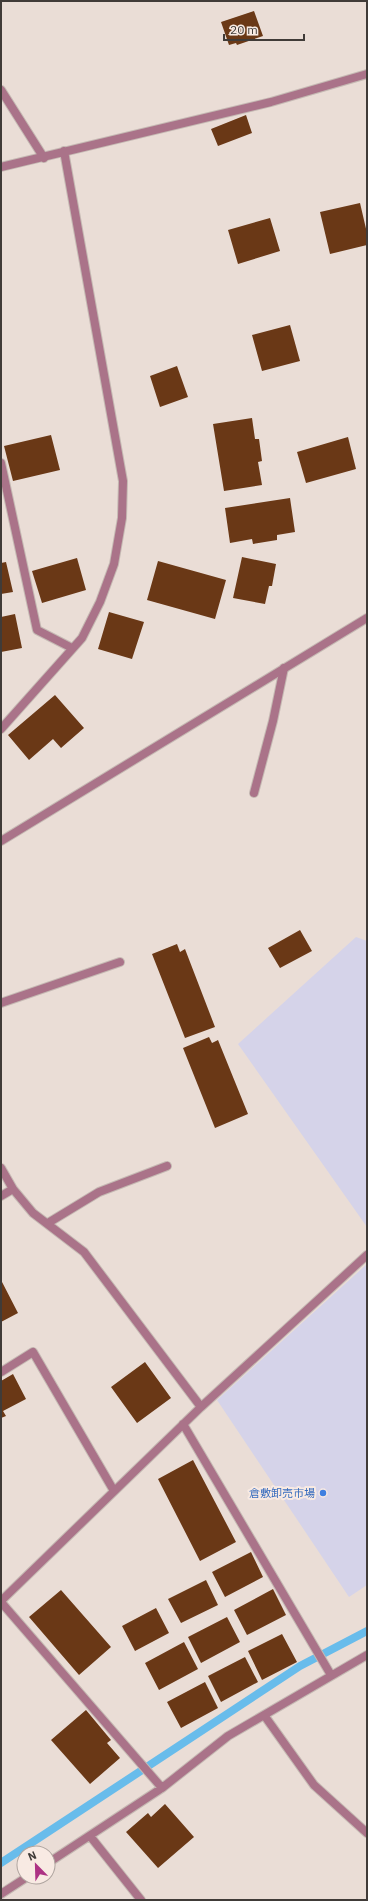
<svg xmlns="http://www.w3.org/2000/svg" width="368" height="1901" font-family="'IBM Plex Sans','Noto Sans JP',sans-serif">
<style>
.commercial{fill:#d5d3e9}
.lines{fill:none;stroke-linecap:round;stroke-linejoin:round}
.stream{stroke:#68bceb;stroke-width:8}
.building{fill:#6a3816}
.minor-casing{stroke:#c5b9b3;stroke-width:10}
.tertiary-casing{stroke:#c5b9b3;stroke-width:10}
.minor{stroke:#aa7389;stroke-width:8}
.tertiary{stroke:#aa7389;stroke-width:8}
.shop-dot{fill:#3f7fe0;stroke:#f8eae3;stroke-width:1.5}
.labels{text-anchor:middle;stroke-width:4;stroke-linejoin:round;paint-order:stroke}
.shop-label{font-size:11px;fill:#366cbe;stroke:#f8eae3;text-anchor:end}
</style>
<rect width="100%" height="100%" fill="#eaddd6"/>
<path class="commercial" d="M356 937 367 941V1227L238 1044Z
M367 1264V1585L349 1597 217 1400Z"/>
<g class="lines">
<path class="stream" d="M1 1863 300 1666 367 1631"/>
</g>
<path class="building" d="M254 11 263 36 237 45 236 43 229 45 221 22Z
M246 115 252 133 218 146 211 129Z
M360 203 367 233V245L330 254 320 212Z
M270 218 280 251 238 264 228 230Z
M290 325 300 361 262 371 252 335Z
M177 366 188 397 160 407 150 376Z
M252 418 255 439H259L262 461 258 462 262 485 224 491 213 424Z
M51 435 60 470 13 481 4 446Z
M348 437 356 469 306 483 297 452Z
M290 498 295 532 277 535V540L253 544 252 539 230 543 225 508Z
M242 557 276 564 272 586H269L265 604 233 598Z
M77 558 86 590 42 603 32 571Z
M158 561 226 580 215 619 147 600Z
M6 562 13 592 1 594V563Z
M109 612 144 622 132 659 98 649Z
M15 614 22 648 1 652V617Z
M55 695 84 728 61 748 53 739 29 760 8 735Z
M300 930 312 951 280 968 268 948Z
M177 944 180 952 185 949 215 1027 185 1038 152 954Z
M209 1037 212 1043 218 1040 248 1114 215 1128 183 1048Z
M1 1280 18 1313 1 1322Z
M145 1362 171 1398 137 1423 111 1387Z
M13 1374 26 1399 3 1411 6 1416 1 1418V1381Z
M193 1460 236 1542 200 1561 158 1479Z
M251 1552 263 1577 225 1597 212 1572Z
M206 1580 218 1605 181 1623 168 1599Z
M273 1589 286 1615 247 1635 234 1610Z
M61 1590 111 1647 79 1675 29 1617Z
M156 1608 169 1633 135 1651 122 1626Z
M227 1617 240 1642 201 1663 188 1637Z
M282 1634 297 1662 262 1680 248 1651Z
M184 1642 198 1669 159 1690 145 1663Z
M245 1657 258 1682 221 1702 208 1676Z
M205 1682 218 1708 181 1728 167 1702Z
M86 1710 111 1740 107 1743 120 1758 90 1784 51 1740Z
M165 1804 194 1837 158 1868 126 1832 148 1813 151 1817Z"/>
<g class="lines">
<g class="minor-casing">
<path id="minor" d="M1 90 44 158
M1 167 271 102 367 74
M1 463 37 630 72 648
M1 729 82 638 100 602 114 564 122 518 123 481 64 151
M254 793 273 721 284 668
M1 1003 120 962
M1 1168 13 1189 33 1213 84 1252 201 1407
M1 1196 13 1189
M48 1223 99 1192 167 1166
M1 1372 33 1352 114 1491
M183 1424 331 1675
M1 1601 201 1407 367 1255
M1 1602 162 1788
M264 1715 314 1785 367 1833
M90 1836 141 1900
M48 1863 162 1788 228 1736 367 1655
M1 1894 27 1877"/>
</g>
<g class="tertiary-casing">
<path id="tertiary" d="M1 841 367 618"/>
</g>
<use href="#minor" class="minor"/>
<use href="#tertiary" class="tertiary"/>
</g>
<circle class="shop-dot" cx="323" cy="1493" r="4"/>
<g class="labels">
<g class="shop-label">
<text x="315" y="1497">倉敷卸売市場</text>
</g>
</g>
<rect width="368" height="1901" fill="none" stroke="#403b38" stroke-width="4"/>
<g transform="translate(36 1865) rotate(337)"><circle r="19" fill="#f8eae3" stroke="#aea49f"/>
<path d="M0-3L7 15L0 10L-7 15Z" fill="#ad3284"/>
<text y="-6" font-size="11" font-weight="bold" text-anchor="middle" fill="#403b38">N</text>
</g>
<path d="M224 34v6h80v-6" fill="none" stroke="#403b38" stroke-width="2"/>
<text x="230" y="34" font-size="12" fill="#403b38" stroke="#f8eae3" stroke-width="3" paint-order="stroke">20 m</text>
</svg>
